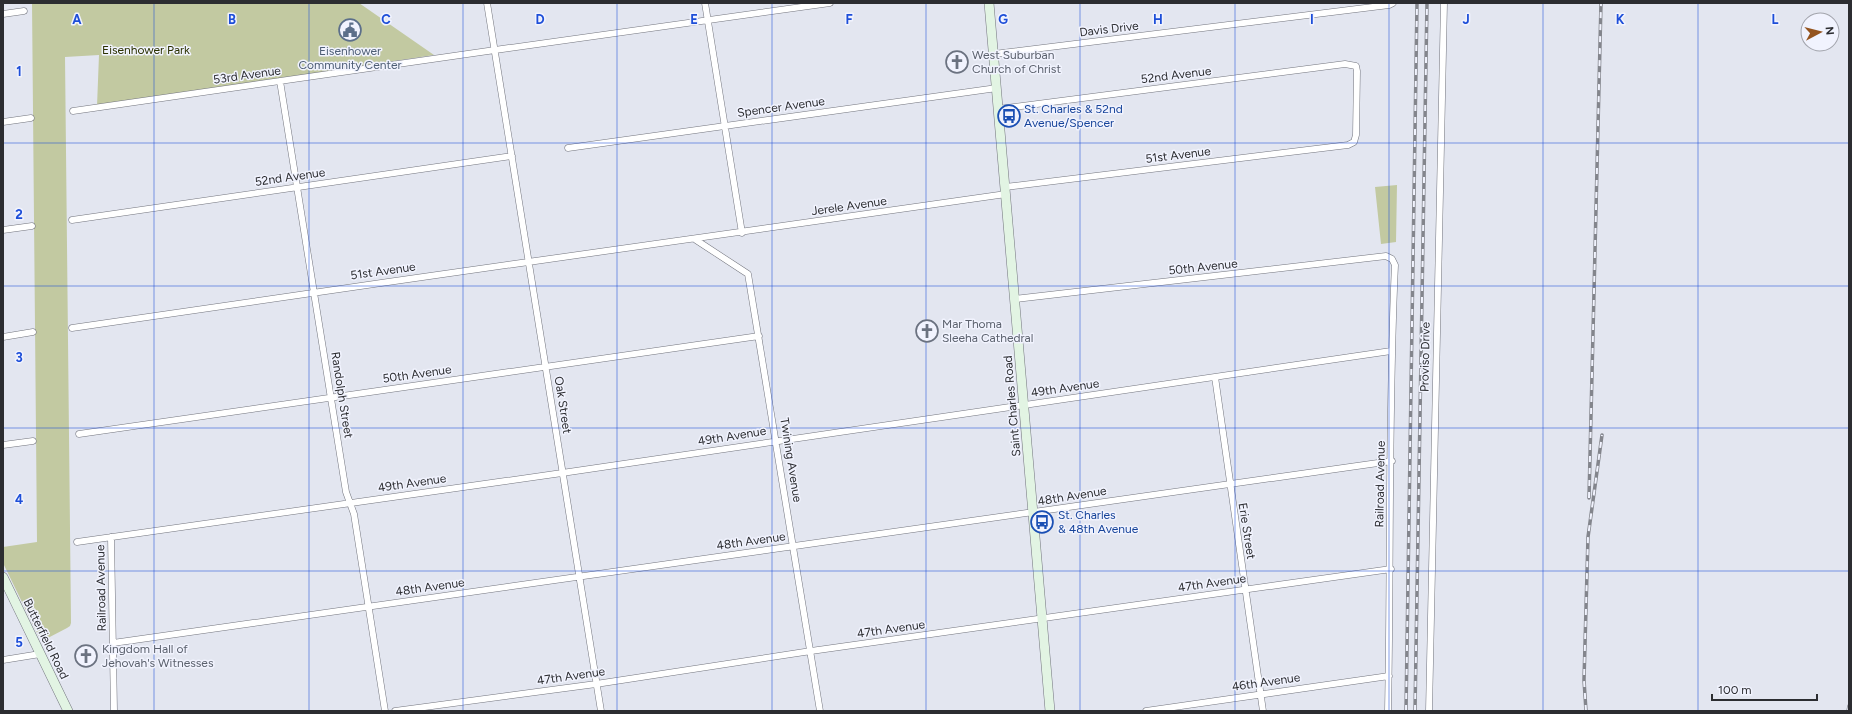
<svg xmlns="http://www.w3.org/2000/svg" width="1852" height="714" font-family="Figtree,sans-serif">
<style>
.green{fill:#c2c9a1}
.lines{fill:none;stroke-linecap:round;stroke-linejoin:round}
.street-casing{stroke:#72747d;stroke-width:7}
.secondary-casing{stroke:#72747d;stroke-width:10}
.street{stroke:#fff;stroke-width:6}
.secondary{stroke:#e2f4e3;stroke-width:9}
.rail-casing{stroke:#83858c;stroke-width:3.5}
.rail{stroke:#f1f3fe;stroke-width:2;stroke-dasharray:6;stroke-linecap:butt}
.grid{fill:none;stroke:#1d4ed8;stroke-width:1;stroke-opacity:0.55}
.labels{text-anchor:middle;stroke-width:3;stroke-linejoin:round;paint-order:stroke}
.street-label{font-size:12px;fill:#2c2d31;stroke:#f1f3fe}
.park-label{font-size:12px;fill:#2b3100;stroke:#f1f3fe}
.service-label{font-size:12px;fill:#4e5e75;stroke:#f1f3fe}
.worship-label{font-size:12px;fill:#5b616d;stroke:#f1f3fe;text-anchor:start}
.transit-label{font-size:12px;fill:#164399;stroke:#f1f3fe;text-anchor:start}
.grid-label{font-size:13px;text-anchor:middle;font-weight:bold;fill:#1d4ed8;stroke:#f1f3fe;stroke-width:3;stroke-linejoin:round;paint-order:stroke}
</style>
<rect width="100%" height="100%" fill="#e3e6f0"/>
<path class="green" d="M32 3H359L434 55 97 106 99 55 65 57 71 623 70 626 67 628 44 640 38 635 3 563V547L37 542Z
M1397 185 1396 242 1381 244 1375 187Z"/>
<g class="lines">
<g class="street-casing">
<path id="street" d="M487 3 601 711
M705 3 742 233
M3 14 24 11
M994 54 1389 5 1393 3
M280 81 346 492 354 514 385 711
M998 109 1345 64 1356 66 1357 71 1356 135 1354 142 1348 145 1005 187
M73 111 495 50 830 3
M3 122 31 118
M568 148 997 88
M72 220 512 156
M3 230 32 226
M696 240 748 274 820 711
M1015 299 1386 256 1392 259 1395 265C1388 413 1391 562 1388 711
M72 328C383 281 695 240 1006 194
M3 337 33 332
M1215 377 1263 711
M79 434 759 336
M3 445 33 441
M111 537 114 711
M77 542 562 473 1391 351
M113 643 1392 461
M3 660 40 654
M395 711 596 684 811 651 1391 569
M1146 711 1389 676
M1429 711 1444 3"/>
</g>
<g class="secondary-casing">
<path id="secondary" d="M989 3 1050 711
M3 577 68 711"/>
</g>
<use href="#street" class="street"/>
<use href="#secondary" class="secondary"/>
<g class="rail-casing">
<path id="rail" d="M1589 498 1601 3
M1406 711 1417 3
M1415 711 1427 3
M1586 711 1584 680 1588 537 1602 435
M1848 711 1849 706"/>
</g>
<use href="#rail" class="rail"/>
</g>
<path class="grid" d="M154 3V711M309 3V711M463 3V711M617 3V711M772 3V711M926 3V711M1080 3V711M1235 3V711M1389 3V711M1543 3V711M1698 3V711M3 143H1849M3 286H1849M3 428H1849M3 571H1849"/>
<defs>
<g id="civic-ring" transform="scale(1.15)"><circle r="9.5" fill="#f1f3fe" stroke="#5c6f8a" stroke-width="1.5"/><path d="M-.6-6.5H3V-4.5H.6V-3L4-1V1h2V6H-6V1h2V-1L-.6-3ZM-1.2 2.5V6h2.4V2.5Z" fill="#5c6f8a"/></g>
<g id="church-ring" transform="scale(1.15)"><circle r="9.5" fill="#f1f3fe" stroke="#6b7280" stroke-width="1.5"/><path d="M-1.2-6h2.4v3.5h3.3v2.4h-3.3V6h-2.4V-.1h-3.3v-2.4h3.3Z" fill="#6b7280"/></g>
<g id="bus-ring" transform="scale(1.15)"><circle r="9.5" fill="#f1f3fe" stroke="#1a4fb4" stroke-width="1.5"/><path d="M-5-6H5V4H4V6H2V4H-2V6H-4V4H-5ZM-3.5-4V0h7V-4ZM-3.5 1.2v1.5H-2V1.2ZM2 1.2v1.5H3.5V1.2Z" fill="#1a4fb4"/></g>
</defs>
<g fill-rule="evenodd">
<use href="#civic-ring" x="350" y="30"/>
<use href="#church-ring" x="957" y="62"/>
<use href="#bus-ring" x="1009" y="116"/>
<use href="#church-ring" x="927" y="331"/>
<use href="#bus-ring" x="1042" y="522"/>
<use href="#church-ring" x="86" y="656"/>
</g>
<g class="labels">
<g class="street-label">
<text transform="translate(1109 29) rotate(-7)" y="4">Davis Drive</text>
<text transform="translate(247 75) rotate(-8)" y="4">53rd Avenue</text>
<text transform="translate(1176 75) rotate(-7)" y="4">52nd Avenue</text>
<text transform="translate(781 107) rotate(-8)" y="4">Spencer Avenue</text>
<text transform="translate(1178 155) rotate(-7)" y="4">51st Avenue</text>
<text transform="translate(290 177) rotate(-8)" y="4">52nd Avenue</text>
<text transform="translate(849 206) rotate(-8)" y="4">Jerele Avenue</text>
<text transform="translate(1203 267) rotate(-6)" y="4">50th Avenue</text>
<text transform="translate(383 271) rotate(-8)" y="4">51st Avenue</text>
<text transform="translate(1425 357) rotate(-89)" y="4">Proviso Drive</text>
<text transform="translate(417 374) rotate(-8)" y="4">50th Avenue</text>
<text transform="translate(1065 388) rotate(-8)" y="4">49th Avenue</text>
<text transform="translate(342 395) rotate(81)" y="4">Randolph Street</text>
<text transform="translate(563 405) rotate(81)" y="4">Oak Street</text>
<text transform="translate(1012 406) rotate(-95)" y="4">Saint Charles Road</text>
<text transform="translate(732 436) rotate(-9)" y="4">49th Avenue</text>
<text transform="translate(791 460) rotate(81)" y="4">Twining Avenue</text>
<text transform="translate(412 483) rotate(-8)" y="4">49th Avenue</text>
<text transform="translate(1380 484) rotate(-89)" y="4">Railroad Avenue</text>
<text transform="translate(1072 496) rotate(-9)" y="4">48th Avenue</text>
<text transform="translate(1247 531) rotate(81)" y="4">Erie Street</text>
<text transform="translate(751 541) rotate(-8)" y="4">48th Avenue</text>
<text transform="translate(1212 583) rotate(-8)" y="4">47th Avenue</text>
<text transform="translate(430 587) rotate(-8)" y="4">48th Avenue</text>
<text transform="translate(101 588) rotate(-91)" y="4">Railroad Avenue</text>
<text transform="translate(891 629) rotate(-8)" y="4">47th Avenue</text>
<text transform="translate(46 639) rotate(64)" y="4">Butterfield Road</text>
<text transform="translate(571 676) rotate(-8)" y="4">47th Avenue</text>
<text transform="translate(1266 682) rotate(-8)" y="4">46th Avenue</text>
</g>
<g class="park-label">
<text x="146" y="54">Eisenhower Park</text>
</g>
<g class="service-label">
<text x="350" y="55">Eisenhower<tspan x="350" dy="14">Community Center</tspan></text>
</g>
<g class="worship-label">
<text x="972" y="59">West Suburban<tspan x="972" dy="14">Church of Christ</tspan></text>
<text x="942" y="328">Mar Thoma<tspan x="942" dy="14">Sleeha Cathedral</tspan></text>
<text x="102" y="653">Kingdom Hall of<tspan x="102" dy="14">Jehovah's Witnesses</tspan></text>
</g>
<g class="transit-label">
<text x="1024" y="113">St. Charles &amp; 52nd<tspan x="1024" dy="14">Avenue/Spencer</tspan></text>
<text x="1058" y="519">St. Charles<tspan x="1058" dy="14">&amp; 48th Avenue</tspan></text>
</g>
</g>
<g class="grid-label">
<text x="77" y="24">A</text>
<text x="232" y="24">B</text>
<text x="386" y="24">C</text>
<text x="540" y="24">D</text>
<text x="694" y="24">E</text>
<text x="849" y="24">F</text>
<text x="1003" y="24">G</text>
<text x="1158" y="24">H</text>
<text x="1312" y="24">I</text>
<text x="1466" y="24">J</text>
<text x="1620" y="24">K</text>
<text x="1775" y="24">L</text>
<text x="19" y="76">1</text>
<text x="19" y="219">2</text>
<text x="19" y="362">3</text>
<text x="19" y="504">4</text>
<text x="19" y="647">5</text>
</g>
<rect width="1852" height="714" fill="none" stroke="#2c2d31" stroke-width="8"/>
<g transform="translate(1820 32) rotate(83)"><circle r="19" fill="#f1f3fe" stroke="#a2a4ac"/>
<path d="M0-3L7 15L0 10L-7 15Z" fill="#94531e"/>
<text y="-6" font-size="11" font-weight="bold" text-anchor="middle" fill="#2c2d31">N</text>
</g>
<path d="M1712 694v6h105v-6" fill="none" stroke="#2c2d31" stroke-width="2"/>
<text x="1718" y="694" font-size="12" fill="#2c2d31" stroke="#f1f3fe" stroke-width="3" paint-order="stroke">100 m</text>
</svg>
